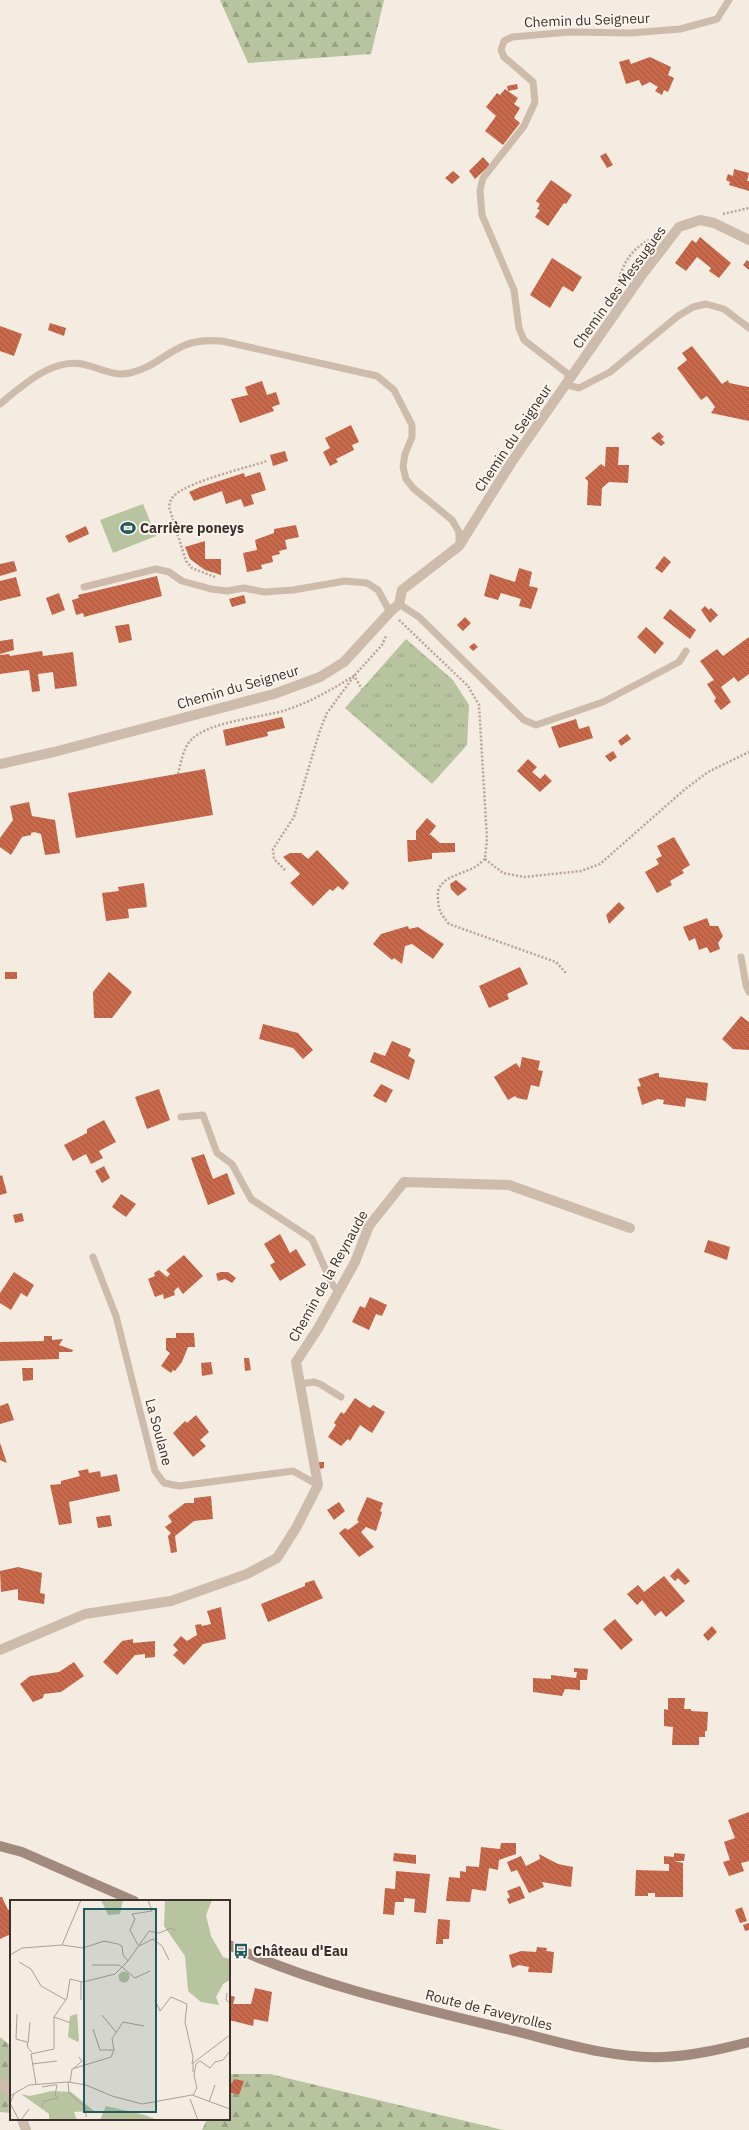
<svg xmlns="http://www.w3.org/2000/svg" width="749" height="2130" font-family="'IBM Plex Sans',sans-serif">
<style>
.grass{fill:url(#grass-tufts)}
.forest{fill:url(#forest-firs)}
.pitch{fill:#b8c4a0}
.building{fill:url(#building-back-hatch)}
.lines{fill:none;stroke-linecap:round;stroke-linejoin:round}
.path{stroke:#b9a596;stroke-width:2.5;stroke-dasharray:2 2;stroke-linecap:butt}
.lane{stroke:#cdbbac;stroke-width:7}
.street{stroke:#cdbbac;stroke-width:10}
.secondary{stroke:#a18a7d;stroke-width:10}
.labels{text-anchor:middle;stroke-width:4;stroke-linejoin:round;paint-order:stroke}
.street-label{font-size:14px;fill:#3b302b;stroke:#fbf5ee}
.poi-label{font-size:14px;font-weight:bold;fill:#3b302b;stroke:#fbf5ee;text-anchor:start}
.inset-road{fill:none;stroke:#aaa098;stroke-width:1}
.view{fill:#1f5a5e;fill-opacity:0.15;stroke:#1f5a5e;stroke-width:2}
.inset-edge{fill:none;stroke:#3b302b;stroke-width:2}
</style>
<defs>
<pattern id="grass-tufts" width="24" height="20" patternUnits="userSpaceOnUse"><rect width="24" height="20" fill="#b8c4a0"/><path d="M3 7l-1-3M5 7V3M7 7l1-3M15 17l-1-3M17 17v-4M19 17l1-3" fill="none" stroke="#97a083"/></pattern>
<pattern id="forest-firs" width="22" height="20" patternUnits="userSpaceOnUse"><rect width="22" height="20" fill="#b8c4a0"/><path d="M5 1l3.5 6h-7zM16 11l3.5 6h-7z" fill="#97a083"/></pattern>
<pattern id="building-back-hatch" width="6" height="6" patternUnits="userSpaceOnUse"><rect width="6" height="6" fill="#c8694b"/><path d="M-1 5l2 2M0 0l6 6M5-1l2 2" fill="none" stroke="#a4573f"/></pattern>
</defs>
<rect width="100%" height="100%" fill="#f4ebe1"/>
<path class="grass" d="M406 639 453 680 469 705 467 745 432 784 345 708Z"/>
<path class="forest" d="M220 0H384L371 54 248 63Z
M0 2037 11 2046V2113L0 2112Z
M229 2074H270L503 2130H202L207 2119H229Z"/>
<path class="pitch" d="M143 504 156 536 113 553 100 520Z"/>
<path class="building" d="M650 57 671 67 668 75 674 78 668 92 664 90 662 95 655 91 658 87 650 82 642 86 639 80 626 84 619 62 629 59 631 64Z
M517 84 518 89 508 91 507 86Z
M505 89 518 98 514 104 520 108 514 118 520 123 503 145 485 131 496 116 486 107 497 93 500 95Z
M606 153 613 165 607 168 600 156Z
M483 157 490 165 475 179 469 171Z
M734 169 749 173 747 181H749V191L729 185 730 182 726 180 728 174 733 176Z
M453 171 460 177 452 184 445 178Z
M551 180 572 195 566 204 564 203 548 226 535 217 540 210 537 209 540 204 536 201Z
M700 237 731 263 719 278 709 271 711 268 697 257 686 271 675 263 692 240 696 243Z
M552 258 582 277 573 292 563 286 550 308 530 295Z
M747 260 749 262V270L743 265Z
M50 323 66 328 64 336 48 330Z
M0 326 22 334 14 356 0 351Z
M692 346 722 384 728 380 729 383 749 387V421L711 413 715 407 707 396 701 400 677 368 687 360 682 353Z
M262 381 267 395 276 392 280 404 272 407 274 411 240 423 231 399 248 395 245 387Z
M351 425 359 442 352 445 354 450 336 459 338 462 330 466 323 452 330 448 325 438Z
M659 432 664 437 661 439 665 443 661 446 651 438Z
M606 447H619L618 465H629L628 483 609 482 602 488 601 506 587 505 588 481 585 478 601 464 605 467Z
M285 451 288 461 273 466 270 455Z
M260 472 266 490 251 495 254 504 244 507 241 499 226 504 222 491 194 501 189 492 200 487 244 473 245 477Z
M296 525 299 537 285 540 287 549 279 551 280 554 272 556 273 562 261 565 262 569 247 572 243 553 257 550 255 540 274 533V529Z
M86 526 89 534 69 543 65 536Z
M205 541V559H221V575L205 570 190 559 185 547Z
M664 556 671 562 662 573 655 568Z
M14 561 17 571 0 576V564Z
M519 568 532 572 529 586 538 588 531 609 519 606 521 599 501 593 498 600 484 596 490 574 515 582Z
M157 576 162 596 84 617 83 613 76 615 72 600 79 598 78 595Z
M16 577 21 596 0 601V581Z
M59 593 65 610 52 615 46 598Z
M244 595 246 603 232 607 229 599Z
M705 606 709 610 711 608 718 615 710 623 701 610Z
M670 609 696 630 690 639 663 618Z
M465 617 471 623 463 631 457 625Z
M129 624 132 640 119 643 115 626Z
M646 627 664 643 655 654 637 637Z
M749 637V674L738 682 734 677 721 687 731 702 721 710 714 701 716 698 707 684 714 680 700 661 717 649 723 656Z
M13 639 14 650 0 654V641Z
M474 643 478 647 473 651 469 647Z
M42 651 43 656 73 652 77 686 55 689 53 672 38 674 40 691 32 692 29 670 0 674V655L9 654 10 656Z
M282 717 285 728 267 732 268 736 226 746 223 730Z
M576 719 579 729 589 726 593 738 559 748 551 727Z
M627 734 631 739 621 746 618 741Z
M613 751 617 757 610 762 605 756Z
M528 759 537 767 532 772 540 779 545 774 552 781 540 792 517 771Z
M205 769 213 815 76 838 68 793Z
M29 802 32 816 55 820 60 853 45 855 41 834 34 832 31 833V835L22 837 11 855 0 847V838L13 820 10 806Z
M427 818 436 826 429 835H431L440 843H455V852L432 853V859L408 862 407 840H416V831Z
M674 837 690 865 682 870 684 873 670 881 672 885 657 893 645 872 659 864 656 859 662 856 657 846Z
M317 850 349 883 343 890 338 886 333 891 330 889 313 906 290 883 300 874 283 857 290 853H301L308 859Z
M456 880 467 889 458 896 451 889 450 884Z
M144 883 147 907 128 909 129 918 106 921 102 893 119 891 118 887Z
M619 902 625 908 609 924 606 915Z
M707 918 710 926H718L723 936 718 943 720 949 710 953 707 947 699 950 695 938 689 941 683 927Z
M408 926 409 929 418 927 444 944 433 959 412 944 405 946 402 964 394 958 392 960 373 944 381 934Z
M520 967 528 984 507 994 509 999 489 1008 479 986Z
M5 972H17V979H5Z
M109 972 132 992 112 1018H94L93 992Z
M741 1016 749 1022V1050L733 1049 722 1039Z
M263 1024 298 1033 313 1050 303 1059 293 1048 259 1039Z
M392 1041 411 1049 408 1056 415 1060 409 1080 370 1062 374 1052 385 1056Z
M522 1057 540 1061 538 1070 543 1071 539 1087 531 1085 527 1100 517 1098 515 1096 508 1100 494 1077 516 1063 520 1068Z
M656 1073H659V1077L708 1083 706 1101 686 1098 685 1107 663 1104 664 1100 658 1099 642 1105 637 1087 641 1086 638 1079Z
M381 1084 393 1090 386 1103 373 1096Z
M159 1089 170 1120 147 1129 135 1097Z
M104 1120 116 1142 99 1151 103 1158 91 1164 86 1154 73 1161 64 1145 87 1133V1129Z
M204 1154 213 1179 227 1173 235 1194 208 1205 191 1158Z
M104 1166 110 1178 102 1183 95 1171Z
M2 1175 7 1193 0 1195V1176Z
M121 1194 136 1204 126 1217 112 1207Z
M22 1213 24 1221 15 1223 13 1215Z
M280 1234 290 1253 296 1249 306 1265 280 1281 270 1265 275 1262 264 1244Z
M708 1240 730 1247 727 1260 704 1252Z
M184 1255 203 1276 183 1294 178 1287 174 1291 175 1295 164 1299 163 1294 155 1297 148 1279 155 1276 154 1273 159 1270 167 1277 170 1274 166 1270Z
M14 1272 34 1285 27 1297 21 1293 11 1310 0 1303V1293Z
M220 1272H228L236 1278 232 1283 225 1279 218 1281 216 1274Z
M370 1297 387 1305 382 1316 376 1314 369 1330 352 1322 360 1306 365 1308Z
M176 1333H194L195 1347H188L182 1362 175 1371 173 1370 171 1373 161 1366 170 1353 166 1350V1338H176Z
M44 1336H52V1340L63 1339 59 1345 73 1350 72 1352H59V1359L0 1361V1342L44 1341Z
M244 1358H249L251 1370 245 1371Z
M211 1362 213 1374 202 1376 201 1363Z
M22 1368H33V1380L23 1381Z
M355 1398 370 1408 373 1405 385 1412 372 1433 360 1425 350 1441 348 1439 341 1446 328 1437 336 1425 334 1423 341 1412 344 1414Z
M8 1403 14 1420 0 1424V1406Z
M196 1415 209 1432 200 1440 206 1446 193 1457 173 1433 185 1421 187 1423Z
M0 1443 7 1463 0 1460Z
M318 1462H324V1468L319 1469Z
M88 1469 89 1473 100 1471 101 1477 117 1474 120 1491 69 1502 72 1523 59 1525 50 1485 61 1484V1481L80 1476 78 1471Z
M211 1496 213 1519 194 1521 175 1536 177 1552 171 1553 168 1536 171 1533 165 1527 172 1522 168 1516 185 1503H194V1498Z
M367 1497 383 1503 380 1511 382 1512 376 1531 366 1527 361 1532 374 1547 359 1557 339 1533 345 1528 348 1530 359 1522 357 1520Z
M339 1502 345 1511 334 1520 327 1510Z
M110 1515 112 1526 98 1528 96 1517Z
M18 1567 42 1573 40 1593 45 1594 44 1604 18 1600V1589L1 1592 0 1571Z
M678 1568 690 1581 685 1585 678 1578 675 1581 670 1576Z
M664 1576 685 1601 666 1617 661 1611 655 1616 642 1600 637 1605 627 1594 638 1585 644 1592Z
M314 1580 323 1598 268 1622 261 1604 305 1586V1583Z
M221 1607 226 1639 203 1644 184 1665 173 1655 178 1650 173 1645 181 1636 187 1641 197 1635 195 1625 201 1624 202 1626 211 1624 207 1611Z
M615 1619 633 1640 621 1650 603 1629Z
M712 1626 717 1632 708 1641 703 1635Z
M133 1639V1643L155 1641V1657L145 1658V1654L135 1655 117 1675 103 1662 122 1641Z
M74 1662 84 1676 61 1692 44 1694 43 1698 33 1702 20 1684 30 1676 59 1672Z
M574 1668 588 1669 587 1680H580V1690L565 1689 562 1696 533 1692V1678L551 1679V1675L576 1678 577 1672H574Z
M668 1698H685L684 1709H691V1711L708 1712 707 1731H705V1737H699V1745H672L673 1727 664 1726V1709L668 1710Z
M749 1812V1861L741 1863 744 1871 729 1876 723 1862 730 1860 724 1842 735 1838 728 1820Z
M501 1843H516V1854L499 1860 498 1870 489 1868 486 1891 472 1889 470 1902 446 1901 449 1877 460 1878V1871L466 1872V1866L479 1867 481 1847 500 1849Z
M394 1853 416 1855V1864L393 1861Z
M674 1853 685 1854 684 1861H674L683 1863V1897H655V1893H648V1896H635L636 1870 669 1871V1864H664V1856L674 1857Z
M539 1854 558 1864 573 1867 571 1887 542 1882 544 1887 529 1893 517 1870 511 1872 507 1862 521 1856 526 1866 540 1859Z
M396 1871 430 1874 426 1913 414 1912 415 1899 404 1898V1902H395L394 1915 383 1914 385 1888 395 1889Z
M520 1886 525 1898 509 1904 507 1899 510 1897 507 1891Z
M0 1897H2L8 1910 11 1909V1934L0 1939Z
M742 1907 747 1921 740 1923 735 1910Z
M438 1919 450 1920 449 1939H443V1944H436Z
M749 1923V1930L745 1931 743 1925Z
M537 1947 547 1948 546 1951 554 1952 552 1973 528 1972 529 1967 519 1965 512 1968 509 1955 521 1951 536 1952Z
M255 1988 272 1992 268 2022 254 2019 253 2026 229 2020V1995L235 1997 233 2004H251Z
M234 2079 244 2081 239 2095 229 2092V2082L232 2083Z"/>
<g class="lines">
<path class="path" d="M723 214 749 208
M618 286C621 264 633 246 655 237
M215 577 192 568 186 561 169 507C170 501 171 498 176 494 192 481 245 468 267 461
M399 620 468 686 479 705 487 839 485 859C482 861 479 865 475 867 461 875 435 877 438 899 439 912 441 914 449 924L556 962 566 973
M178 774C181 763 183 748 191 740 209 721 261 718 286 710 311 702 332 689 354 676L362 689
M485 859 503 873 524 877 581 871 600 864 684 790 708 772 749 752
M285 870 274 859 273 849 294 817 320 730 327 713 354 676 382 645 386 636"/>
<path class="lane" d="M729 0 717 19 680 29 631 33 570 32 512 37 504 41 501 50 504 57 533 82 535 102 524 126 483 178 480 190 482 215 514 290 519 328 524 340 568 374 567 385 579 388 610 372 678 316 693 307 706 304 724 309 749 328
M0 404C22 386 52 358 82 364 98 367 113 377 130 373 154 367 160 357 181 347 194 340 208 340 222 341L377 376 394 390 412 425V437L405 454 403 467 406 479 413 488 452 520 459 532V546
M84 587 156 569 169 572 182 581 211 589 227 591 244 588 264 592 293 590 345 581 367 583 378 590 390 612
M399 604 419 617 524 720 536 725 603 702 679 662 686 651
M741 957 746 985 749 992
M181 1117 203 1115 217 1153 232 1164 251 1199 312 1239 332 1284 338 1291
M93 1257 116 1316 155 1471 164 1483 179 1486 293 1471 318 1485
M300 1384 314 1382 320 1384 341 1397"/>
<path class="street" d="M0 764 54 752 274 694 320 677 344 662 390 612 399 604 402 590 459 546 511 463 642 275 679 227 700 220 714 223 749 240
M0 1650 85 1614 171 1601 247 1574 277 1558 296 1528 318 1485 296 1362 319 1327 355 1262 369 1226 404 1182 509 1185 630 1228
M0 2083 11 2092
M22 2119 26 2130"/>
<path class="secondary" d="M0 1846 22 1852 134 1901
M229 1945C315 1985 414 2007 506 2029 557 2041 610 2059 663 2057 692 2056 721 2049 749 2042"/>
</g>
<defs>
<g id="stadium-bare" transform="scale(1.2)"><path d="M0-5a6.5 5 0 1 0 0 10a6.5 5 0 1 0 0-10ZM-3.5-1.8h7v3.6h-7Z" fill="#1f5a5e" stroke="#fbf5ee" stroke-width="2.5" paint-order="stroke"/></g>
<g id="bus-bare" transform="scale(1.2)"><path d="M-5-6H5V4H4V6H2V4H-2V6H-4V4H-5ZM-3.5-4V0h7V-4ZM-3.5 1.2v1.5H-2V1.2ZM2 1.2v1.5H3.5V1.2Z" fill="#1f5a5e" stroke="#fbf5ee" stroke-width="2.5" paint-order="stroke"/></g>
</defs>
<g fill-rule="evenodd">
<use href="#stadium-bare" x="128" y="528"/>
<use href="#bus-bare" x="241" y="1951"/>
</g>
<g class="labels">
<g class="street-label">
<text transform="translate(587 20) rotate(-2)" y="5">Chemin du Seigneur</text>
<text transform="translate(619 287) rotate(-54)" y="5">Chemin des Messugues</text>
<text transform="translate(513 438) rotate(-56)" y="5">Chemin du Seigneur</text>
<text transform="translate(238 687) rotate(-16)" y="5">Chemin du Seigneur</text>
<text transform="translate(328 1276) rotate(-61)" y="5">Chemin de la Reynaude</text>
<text transform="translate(159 1432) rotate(75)" y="5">La Soulane</text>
<text transform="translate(489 2010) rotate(14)" y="5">Route de Faveyrolles</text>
</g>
<g class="poi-label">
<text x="140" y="533">Carrière poneys</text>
<text x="253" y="1956">Château d'Eau</text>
</g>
</g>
<g transform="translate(10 1900)">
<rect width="220" height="220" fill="#f4ebe1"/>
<path d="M108.5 77a5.5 5.5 0 1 1 11 0a5.5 5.5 0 1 1-11 0Z" fill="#b8c4a0"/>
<path d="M91 0H113L110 14 98 15ZM155 0H202L196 15 201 36 213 57 220 59V80L213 84 206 97 209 105 191 102 178 91 175 56 154 26ZM42 191 61 192 84 211 64 212 67 220H39V214L11 194 20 196ZM96 206 135 215 147 220H90Z" fill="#b8c4a0"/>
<path d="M67 114 69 140 68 142 58 137 60 116Z" fill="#b8c4a0"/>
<path class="inset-road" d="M52 45 73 48 94 41 108 44 112 46 113 55 118 61M128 45 120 30 125 19 122 14 142 11 138 0M129 46 143 39 152 46 159 60M0 55 12 48 52 45 71 0M9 62 21 69 31 86 56 100M82 65H109L111 67M112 67 125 78 140 71M217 93 216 100 220 103M161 97 177 104 175 122 183 157 182 164M71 100V82M145 100 150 111 161 97M7 114 6 139 17 142 18 148 22 152M92 115 106 132M44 117 61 123M83 129 90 150H104M18 143 20 122M22 164 47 161M63 169 72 161 69 157M183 172V163L220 135M58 182 59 193 76 208V217M60 182 62 169 101 157 104 150 102 139 113 122 134 126M26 184 21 154 44 149V117L57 98 60 79 73 82 105 74 118 61 139 31 149 33 161 28 166 31M32 187 44 185M4 194 0 203 9 220M183 195 187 188 184 175 186 164 190 161 200 168 205 162 213 160 220 151M0 196 19 185 58 182 76 185 102 196 132 204 182 195 220 209M180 199 188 220M199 202 205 185M32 207 34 201 48 198 45 195 47 185H44M11 220 19 209"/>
<path class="view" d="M74 9H146V212H74Z"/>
<rect width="220" height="220" class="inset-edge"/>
</g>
</svg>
